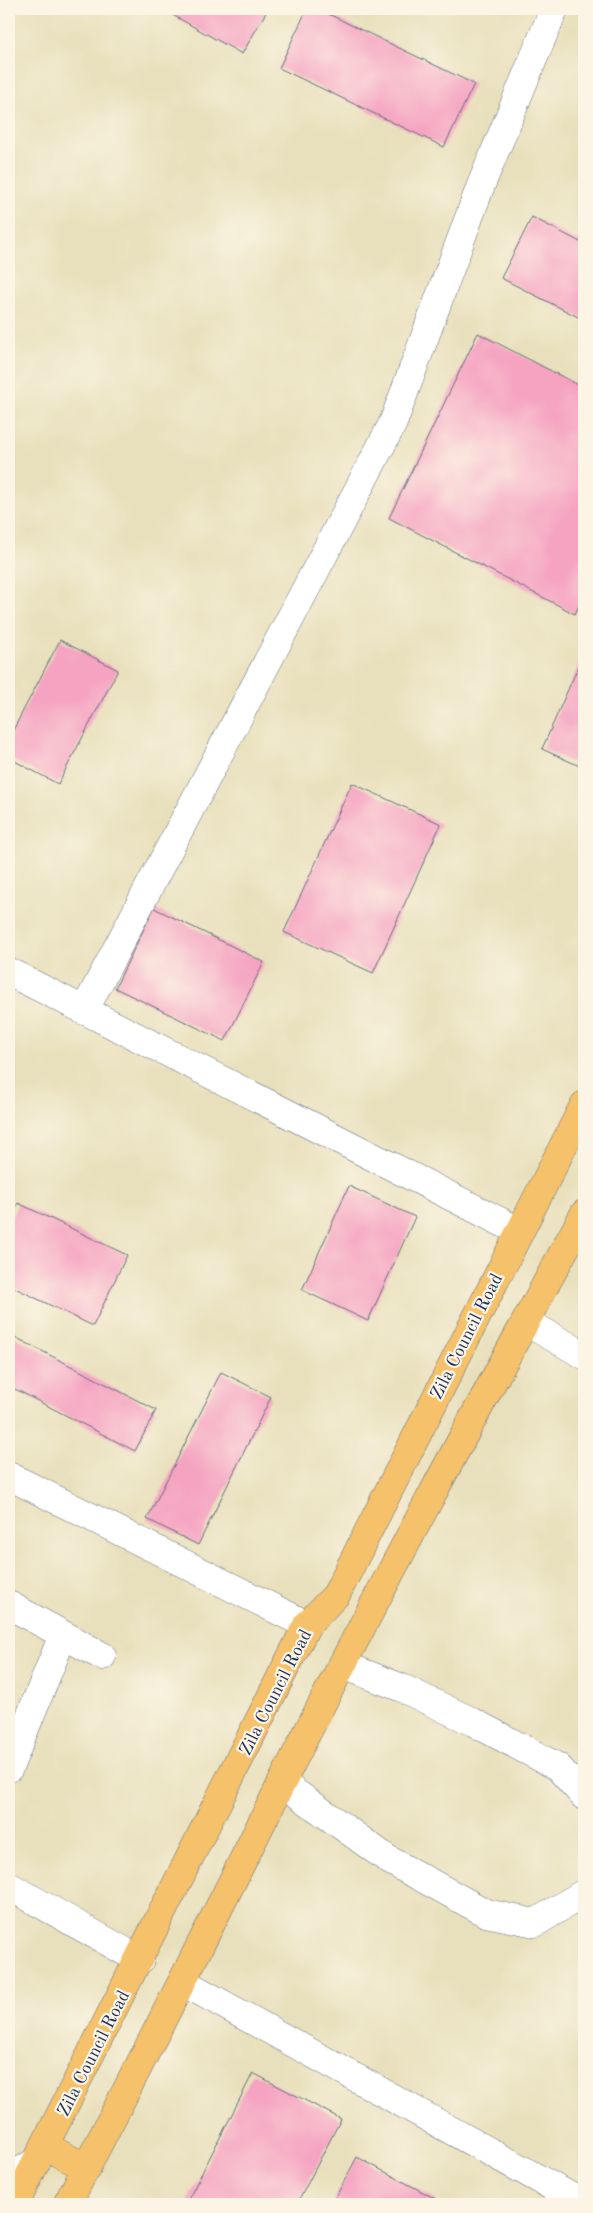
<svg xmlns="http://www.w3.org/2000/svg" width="593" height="2213" font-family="'Old Standard TT',serif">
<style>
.building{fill:#f5a3c1}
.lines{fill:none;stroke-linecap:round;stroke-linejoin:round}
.minor-casing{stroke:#636d7f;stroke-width:29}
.major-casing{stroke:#636d7f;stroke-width:29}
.minor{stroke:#fff;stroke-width:28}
.major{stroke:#f5c16b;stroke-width:28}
.labels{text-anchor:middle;stroke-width:4.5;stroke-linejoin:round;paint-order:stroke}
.street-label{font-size:18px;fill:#1b2f5e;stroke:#fcf5e5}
</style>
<rect width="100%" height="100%" fill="#fcf5e5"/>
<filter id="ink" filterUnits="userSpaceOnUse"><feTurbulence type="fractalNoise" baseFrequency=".02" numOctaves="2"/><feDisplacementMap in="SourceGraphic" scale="10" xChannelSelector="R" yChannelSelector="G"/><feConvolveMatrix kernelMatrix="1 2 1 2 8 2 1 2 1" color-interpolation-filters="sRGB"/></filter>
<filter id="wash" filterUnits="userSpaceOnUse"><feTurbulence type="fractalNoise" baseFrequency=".0096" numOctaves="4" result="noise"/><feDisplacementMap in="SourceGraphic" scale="20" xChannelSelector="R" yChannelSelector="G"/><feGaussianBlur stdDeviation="1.12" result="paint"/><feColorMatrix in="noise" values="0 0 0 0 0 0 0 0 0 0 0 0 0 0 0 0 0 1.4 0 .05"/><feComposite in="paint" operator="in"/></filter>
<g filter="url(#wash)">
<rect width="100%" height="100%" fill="#e8e0bc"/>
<g id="blocks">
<path class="building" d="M162 9H268L242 54Z
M307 9H318L474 84 444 147 279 68Z
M532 217 584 244V320L501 278Z
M478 333 584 388V596L575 614 389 518Z
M60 640 118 670 58 784 9 758V738Z
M584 653V768L542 749Z
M352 783 441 824 373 973 284 932Z
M154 908 264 962 225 1041 115 988Z
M349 1186 415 1217 368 1321 302 1290Z
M18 1203 127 1255 93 1326 9 1285V1222Z
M9 1334 156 1410 135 1451 9 1386Z
M221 1372 271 1397 198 1545 147 1519Z
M253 2073 341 2119 297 2204H186Z
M357 2157 436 2199 433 2204H332Z"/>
</g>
</g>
<g filter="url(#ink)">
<use href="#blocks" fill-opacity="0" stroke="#636d7f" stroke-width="1"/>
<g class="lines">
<g class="minor-casing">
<path id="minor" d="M9 972 519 1231
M84 1011 393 423 481 185 554 9
M526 1322 584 1355
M9 1476 307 1625
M9 1605 102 1656
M343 1665 402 1688 473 1722 558 1767 584 1796
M9 1768 63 1635
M282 1783 389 1860 486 1913 535 1923 584 1893
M9 1886 140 1960
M183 1982 584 2204
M9 2178 37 2161"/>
</g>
<g class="major-casing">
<path id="major" d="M45 2146 87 2168
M15 2204 307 1625 336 1595 584 1105
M67 2204C141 2065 211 1924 281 1784 378 1592 481 1403 584 1214"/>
</g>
<use href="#minor" class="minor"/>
<use href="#major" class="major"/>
</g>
</g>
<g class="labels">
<g class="street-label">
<text transform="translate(466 1336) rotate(-63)" y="6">Zila Council Road</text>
<text transform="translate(275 1692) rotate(-63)" y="6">Zila Council Road</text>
<text transform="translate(93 2053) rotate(-63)" y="6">Zila Council Road</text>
</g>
</g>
<rect width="593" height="2213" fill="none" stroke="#fcf5e5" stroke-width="30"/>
</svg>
